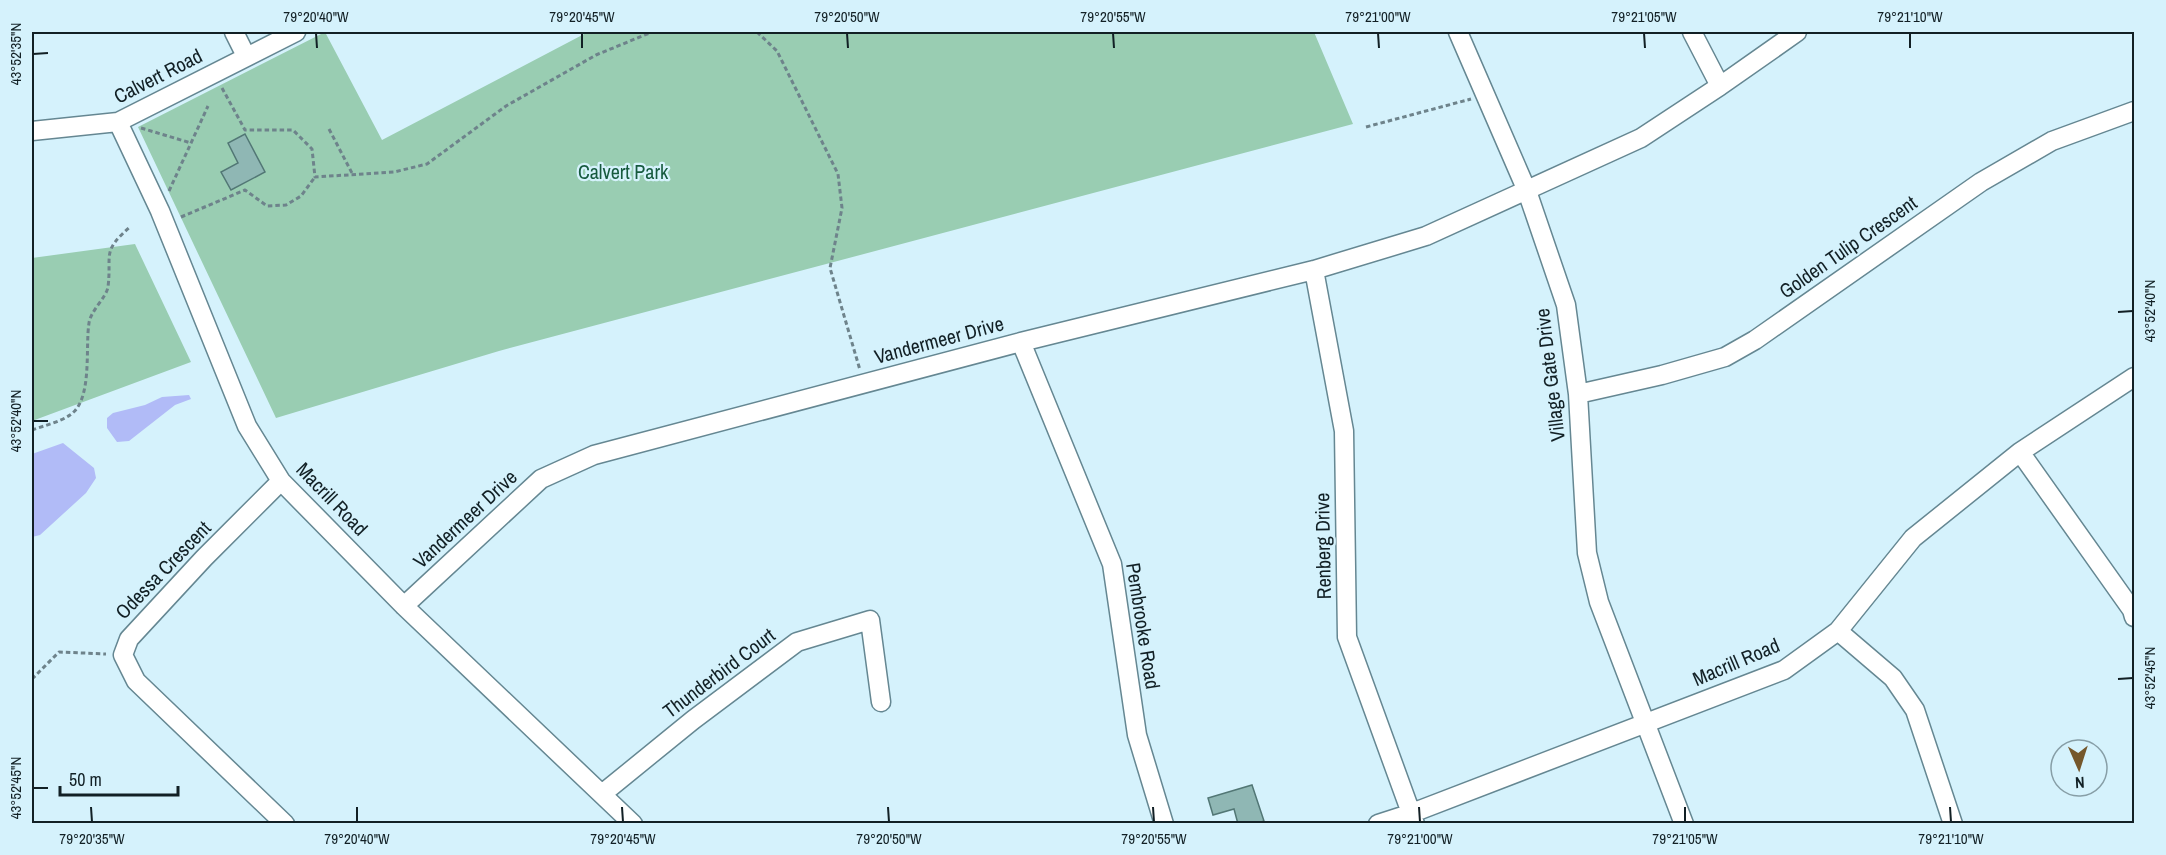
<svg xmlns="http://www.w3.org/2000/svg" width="2166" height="855" font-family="'Archivo Narrow',sans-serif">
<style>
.green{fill:#99cdb2}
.water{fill:#b1bbf7}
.building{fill:#8fb7b4;stroke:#527775;stroke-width:1.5}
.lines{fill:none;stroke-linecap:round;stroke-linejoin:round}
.minor-casing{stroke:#658792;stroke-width:21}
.path{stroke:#6e838b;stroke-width:3;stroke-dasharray:4.5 3;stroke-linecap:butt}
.minor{stroke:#fff;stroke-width:18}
.ticks{fill:none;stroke:#122025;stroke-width:2}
.labels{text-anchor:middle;stroke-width:4.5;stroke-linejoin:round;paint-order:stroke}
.street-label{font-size:20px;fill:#122025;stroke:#d5f2fc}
.park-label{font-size:20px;fill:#165a3e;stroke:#d5f2fc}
.neatline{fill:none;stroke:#122025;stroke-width:2}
.ticks-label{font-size:15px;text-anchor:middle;fill:#122025}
</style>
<rect width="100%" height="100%" fill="#d5f2fc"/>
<path class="green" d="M325 32 382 140 588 32H1314L1353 124 499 351 276 418 138 127Z
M135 244 191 362 32 421V258Z"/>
<path class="water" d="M189 395 191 399 175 405 129 441 117 442 107 428V418L113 413 145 405 162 397Z
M63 443 94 468 96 478 86 493 40 535 32 537V454Z"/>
<path class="building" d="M245 134 265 172 231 190 221 172 238 163 228 143Z
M1252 785 1264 821 1255 824H1238L1234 809 1213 815 1208 798Z"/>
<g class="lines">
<g class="minor-casing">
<path id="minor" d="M234 32 246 56
M1458 32 1527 191 1566 305 1578 394 1587 553 1599 602 1684 824
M1692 32 1720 86
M118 122 160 211 247 426 281 481 404 606 633 824
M32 131 118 122 296 32
M1314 270 1344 431 1347 637 1415 824
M1021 342 1112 564 1137 735 1164 824
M1578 394 1662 375 1725 357 1755 340 1981 182 2052 141 2134 111
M2020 452 2132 610 2134 617
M281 481 204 558 129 639 123 655 136 681 285 824
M404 606 541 479 594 455 1021 342 1314 270 1426 236 1641 138 1720 86 1797 32
M1838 631 1893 678 1915 710 1953 824
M602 794 693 720 797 642 870 620 881 702
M1378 824 1412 813 1784 670 1838 631 1913 538 2020 452 2134 377"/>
</g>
<path class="path" d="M757 32 777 51 838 174 842 208 830 268 860 370
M222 88 245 130H293L312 149 315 177 394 172 427 164 506 106 596 55 652 32
M1366 127 1471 99
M141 128 191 143
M329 129 353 175
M169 191 208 106
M181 217 245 190 267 206 286 205 301 196 315 177
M32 430C43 426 60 422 70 415 93 400 85 348 89 323 91 310 106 298 108 287 112 254 101 252 130 227
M32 679 59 652 106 654"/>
<use href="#minor" class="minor"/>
</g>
<path class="ticks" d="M316 33 317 48M582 33V48M847 33 848 48M1113 33 1114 48M1378 33 1379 48M1644 33 1645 48M1910 33V48M33 54 48 53M2118 312 2133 311M33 421H48M2118 679 2133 678M33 788H48M91 807 92 822M357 807V822M622 807 623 822M888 807 889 822M1153 807 1154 822M1419 807 1420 822M1685 807V822M1950 807 1951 822"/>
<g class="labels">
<g class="street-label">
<text transform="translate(158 76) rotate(-27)" y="7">Calvert Road</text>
<text transform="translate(1848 247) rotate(-35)" y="7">Golden Tulip Crescent</text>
<text transform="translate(939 340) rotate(-15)" y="7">Vandermeer Drive</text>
<text transform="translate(1550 375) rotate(-97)" y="7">Village Gate Drive</text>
<text transform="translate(332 499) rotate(46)" y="7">Macrill Road</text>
<text transform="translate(465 519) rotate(-43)" y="7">Vandermeer Drive</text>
<text transform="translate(1323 546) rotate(-91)" y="7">Renberg Drive</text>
<text transform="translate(163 570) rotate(-46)" y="7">Odessa Crescent</text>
<text transform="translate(1143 626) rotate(81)" y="7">Pembrooke Road</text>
<text transform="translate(1736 662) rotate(-23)" y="7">Macrill Road</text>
<text transform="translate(719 673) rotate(-37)" y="7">Thunderbird Court</text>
</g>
<g class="park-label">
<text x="623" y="179">Calvert Park</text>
</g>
</g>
<rect width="2166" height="855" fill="none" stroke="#d5f2fc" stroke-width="66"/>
<g transform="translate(2079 768) rotate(177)"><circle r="28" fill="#d5f2fc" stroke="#879ea6" stroke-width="1.5"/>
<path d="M0-4.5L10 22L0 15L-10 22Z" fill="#75572b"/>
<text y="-9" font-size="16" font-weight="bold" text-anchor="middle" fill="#122025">N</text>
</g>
<path d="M60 786v9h118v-9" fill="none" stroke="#122025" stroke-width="3"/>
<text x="69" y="786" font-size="18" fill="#122025" stroke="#d5f2fc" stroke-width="4.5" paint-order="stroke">50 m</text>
<rect x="33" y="33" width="2100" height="789" class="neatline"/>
<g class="ticks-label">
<text x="316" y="22">79°20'40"W</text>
<text x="582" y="22">79°20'45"W</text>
<text x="847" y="22">79°20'50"W</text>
<text x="1113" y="22">79°20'55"W</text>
<text x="1378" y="22">79°21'00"W</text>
<text x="1644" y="22">79°21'05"W</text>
<text x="1910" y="22">79°21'10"W</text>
<text transform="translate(16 54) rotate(-90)" y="5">43°52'35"N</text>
<text transform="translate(2150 311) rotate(-90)" y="5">43°52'40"N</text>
<text transform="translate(16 421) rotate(-90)" y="5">43°52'40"N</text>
<text transform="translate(2150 678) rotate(-90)" y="5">43°52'45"N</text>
<text transform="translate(16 788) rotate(-90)" y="5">43°52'45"N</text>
<text x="92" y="844">79°20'35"W</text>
<text x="357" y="844">79°20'40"W</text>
<text x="623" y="844">79°20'45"W</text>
<text x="889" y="844">79°20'50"W</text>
<text x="1154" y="844">79°20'55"W</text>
<text x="1420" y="844">79°21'00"W</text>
<text x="1685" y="844">79°21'05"W</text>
<text x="1951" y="844">79°21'10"W</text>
</g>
</svg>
